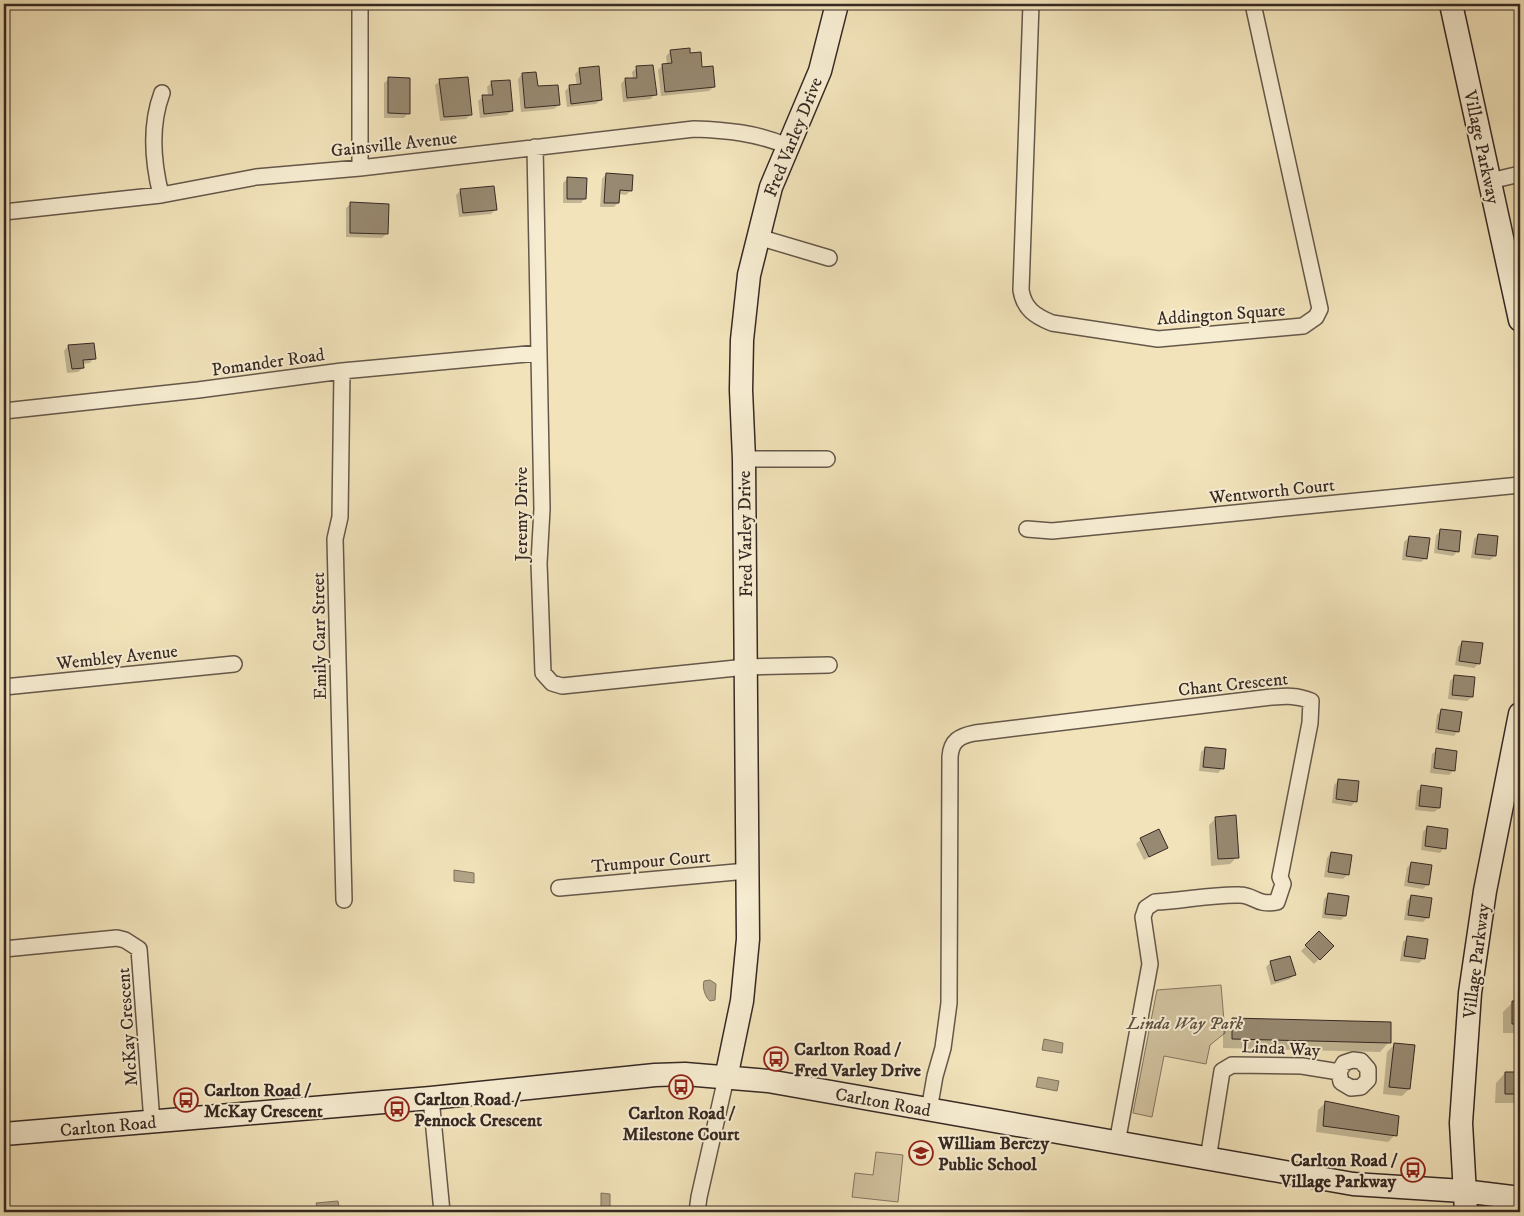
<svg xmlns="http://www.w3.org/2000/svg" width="1524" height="1216" font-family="'IM FELL DW Pica',serif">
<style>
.green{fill:#d2c3a0;stroke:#847662}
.water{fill:#b2a487;stroke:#80735f}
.shadow{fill:#0003}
.building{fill:#988a72;stroke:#362924}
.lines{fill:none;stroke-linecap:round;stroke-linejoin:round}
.street-casing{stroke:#65584a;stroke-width:18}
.secondary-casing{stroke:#362924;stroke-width:25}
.street{stroke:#f7edd2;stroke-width:15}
.secondary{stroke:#f7edd2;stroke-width:22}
.labels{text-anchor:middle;stroke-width:4;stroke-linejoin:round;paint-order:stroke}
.street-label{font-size:18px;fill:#362924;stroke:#f7edd2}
.park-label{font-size:18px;font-style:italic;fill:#5d5043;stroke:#f7edd2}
.poi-label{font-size:18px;font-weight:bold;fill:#362924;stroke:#f7edd2;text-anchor:start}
</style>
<rect width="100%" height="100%" fill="#f2e3ba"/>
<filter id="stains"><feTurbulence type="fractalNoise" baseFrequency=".004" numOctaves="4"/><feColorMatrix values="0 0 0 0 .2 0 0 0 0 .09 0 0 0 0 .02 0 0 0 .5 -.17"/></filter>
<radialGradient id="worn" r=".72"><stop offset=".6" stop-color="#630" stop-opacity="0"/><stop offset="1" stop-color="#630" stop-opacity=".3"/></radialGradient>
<path class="green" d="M1221 985 1225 1033 1210 1045 1206 1064 1164 1056 1152 1117 1133 1113 1157 990Z
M876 1152 903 1155 898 1202 852 1197 855 1173 873 1175Z"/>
<path class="water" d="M454 870 474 873V883L454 881Z
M710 980 716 984 715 1000 710 1001C705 997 702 987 704 981Z
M1044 1039 1063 1043 1062 1053 1042 1050Z
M1038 1077 1059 1081 1057 1091 1036 1087Z
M601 1193 610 1194V1209L606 1212 601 1210Z
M338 1201 340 1212H318L316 1203Z"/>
<path class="shadow" d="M671 51 689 54 714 87 709 91 661 96 658 70 662 66 667 65 666 56Z
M637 68 655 94 651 99 623 102 621 84 625 79H633L632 72Z
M580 69 601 100 596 104 567 107 565 91 570 86H577L575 74Z
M522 74 537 87 559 105 554 109 521 112 518 79Z
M389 79 408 113 404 118H384V83Z
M440 81 471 114 466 119 440 121 435 85Z
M492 82 512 111 507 115 480 118 478 101 483 97 488 96 487 87Z
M606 174 631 190 626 195 619 194 618 203 614 207H600L602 179Z
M567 179 585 198 581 203H563V183Z
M460 191 495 210 491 214 459 217 456 195Z
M350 204 387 233 382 238 346 237V208Z
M68 346 94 358 90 363 82 364 83 368 78 372 67 373 64 351Z
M1441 530 1458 551 1453 556 1434 553 1436 535Z
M1478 535 1497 537 1495 556 1490 560 1471 558 1474 539Z
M1409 537 1426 558 1421 562 1402 560 1404 542Z
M1462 642 1479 663 1474 668 1455 665 1458 647Z
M1455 676 1474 678 1472 697 1467 701 1448 699 1450 681Z
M1441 710 1458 731 1454 736 1435 733 1437 715Z
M1205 748 1222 769 1218 773 1199 771 1201 752Z
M1437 750 1454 770 1449 775 1430 773 1432 754Z
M1339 780 1356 801 1351 806 1332 803 1334 785Z
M1422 787 1439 808 1434 812 1415 810 1417 791Z
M1216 818 1237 857 1230 864 1211 866 1209 825Z
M1427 827 1444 848 1440 853 1421 850 1423 832Z
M1141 839 1167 847 1144 860 1136 844Z
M1331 853 1348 874 1343 879 1324 877 1327 858Z
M1411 863 1428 884 1423 889 1404 886 1407 868Z
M1328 895 1345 916 1341 920 1322 918 1324 899Z
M1411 896 1428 917 1423 922 1404 920 1407 901Z
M1520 929V946L1516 945Z
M1319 933 1332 946 1314 964 1301 951Z
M1407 938 1424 958 1419 963 1400 961 1403 942Z
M1271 962 1294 975 1290 979 1271 985 1266 967Z
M1513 1002H1520V1033H1503V1012Z
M1233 1019 1389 1042 1380 1052 1223 1048V1029Z
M1395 1044 1409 1089 1402 1096 1383 1094 1387 1052Z
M1505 1073H1520V1103H1495L1496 1083Z
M1325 1103 1395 1135 1388 1142 1316 1132 1318 1110Z"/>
<path class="building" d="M690 48V53L701 52 702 67 713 66 715 87 665 92 662 64 672 63 670 50Z
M653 65 657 95 627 98 625 78H637L636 66Z
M599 66 602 100 571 104 569 85 581 84 579 68Z
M536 72 538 86 558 85 560 105 525 108 522 73Z
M388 77 410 78V114L388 113Z
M468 77 472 115 444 117 439 79Z
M510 80 513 111 484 114 482 95H493L491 81Z
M606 173 633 175 632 191 620 190 619 203H604Z
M567 177 587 178 586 199H567Z
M494 186 497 210 463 213 460 189Z
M350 202 389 204 388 234 350 233Z
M94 343 96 359 83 360 84 368 72 369 68 345Z
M1440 529 1461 531 1459 552 1438 549Z
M1478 534 1498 536 1496 556 1475 554Z
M1409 536 1430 538 1427 559 1406 556Z
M1462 641 1483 643 1480 664 1459 661Z
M1454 675 1475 677 1473 697 1452 695Z
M1441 709 1462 712 1459 732 1438 729Z
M1205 747 1226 749 1224 769 1203 767Z
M1436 748 1457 751 1455 771 1434 768Z
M1338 779 1359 781 1357 802 1336 799Z
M1421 785 1442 788 1440 808 1419 806Z
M1236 815 1239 858 1218 859 1215 817Z
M1427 826 1448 829 1446 849 1425 846Z
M1159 829 1168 848 1149 857 1140 838Z
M1331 852 1352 855 1349 875 1328 872Z
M1411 862 1432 865 1429 885 1408 882Z
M1328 893 1349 896 1346 916 1325 914Z
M1411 895 1432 898 1429 918 1408 915Z
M1319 931 1334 946 1320 960 1305 945Z
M1407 936 1428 939 1425 959 1404 956Z
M1290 956 1296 975 1275 981 1270 961Z
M1512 1001H1520V1024H1512Z
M1232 1018 1391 1022V1043L1232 1039Z
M1394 1043 1415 1045 1410 1089 1389 1087Z
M1505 1072H1520V1094H1505Z
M1325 1101 1399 1116 1397 1136 1323 1126Z
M876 1208 909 1212H876Z"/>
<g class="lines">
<g class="street-casing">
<path id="street" d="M360 4V168
M1031 4 1021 290C1024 309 1035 316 1052 323L1158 339 1303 326 1316 317 1320 309 1253 4
M535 147 542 509 539 563 543 673 552 683 562 686 746 667 829 665
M1490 181 1520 174
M161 195C153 163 150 125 162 93
M4 212 161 195 256 177 360 168 694 129C727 130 757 133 787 146
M758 237 829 258
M342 371 340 517 335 539 344 900
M4 411 198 390 342 371 538 353
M744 459H827
M1027 529 1052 531 1520 485
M4 687 234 664
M559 888 747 871
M4 949 117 938 125 940 139 949 152 1122
M431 1098 442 1212
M929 1110 935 1076 943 1048 949 1003 950 757C951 741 959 736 975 733L1272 697C1286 696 1297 695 1311 701L1310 723 1280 877 1283 884 1277 902C1257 906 1254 895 1240 895 1212 894 1183 901 1155 902L1146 908 1143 917 1150 964 1117 1143
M1208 1159 1222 1071 1232 1065 1302 1066 1339 1072 1341 1082 1351 1088 1361 1087 1368 1080V1069L1361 1061 1353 1060 1344 1063 1339 1072
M697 1212 699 1197 726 1078"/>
</g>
<g class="secondary-casing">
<path id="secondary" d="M1451 4 1520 320
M726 1078 742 1001 748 939 744 459 741 390 742 340 749 275 771 187 820 71 837 4
M4 1134 431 1098 655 1075 685 1074 768 1081 1353 1184 1463 1191 1520 1198
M1466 1212 1461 1123 1470 993 1485 891 1520 714"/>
</g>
<use href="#street" class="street"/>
<use href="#secondary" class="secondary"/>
</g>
<defs>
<g id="bus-ring" transform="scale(1.25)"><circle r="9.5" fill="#f7edd2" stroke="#8f2418" stroke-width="1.5"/><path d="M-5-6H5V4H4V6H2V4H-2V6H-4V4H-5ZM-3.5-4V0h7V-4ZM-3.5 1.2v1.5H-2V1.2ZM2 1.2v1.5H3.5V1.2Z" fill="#8f2418"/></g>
<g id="school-ring" transform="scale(1.25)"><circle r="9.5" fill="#f7edd2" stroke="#8f2418" stroke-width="1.5"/><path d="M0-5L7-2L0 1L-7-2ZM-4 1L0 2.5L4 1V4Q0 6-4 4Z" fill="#8f2418"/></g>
</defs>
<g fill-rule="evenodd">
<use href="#bus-ring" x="776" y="1059"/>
<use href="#bus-ring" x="681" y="1087"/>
<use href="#bus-ring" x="186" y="1100"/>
<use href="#bus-ring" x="397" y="1109"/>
<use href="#school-ring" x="921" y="1153"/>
<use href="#bus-ring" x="1413" y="1170"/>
</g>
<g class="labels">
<g class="street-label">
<text transform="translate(793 137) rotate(-68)" y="6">Fred Varley Drive</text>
<text transform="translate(394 144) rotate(-6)" y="6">Gainsville Avenue</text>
<text transform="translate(1482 147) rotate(78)" y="6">Village Parkway</text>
<text transform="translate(1221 314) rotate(-4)" y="6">Addington Square</text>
<text transform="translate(268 362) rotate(-8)" y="6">Pomander Road</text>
<text transform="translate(1272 491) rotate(-6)" y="6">Wentworth Court</text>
<text transform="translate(521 514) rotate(-90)" y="6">Jeremy Drive</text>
<text transform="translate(745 534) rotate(-91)" y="6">Fred Varley Drive</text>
<text transform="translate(319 636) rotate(-91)" y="6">Emily Carr Street</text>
<text transform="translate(117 657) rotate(-6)" y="6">Wembley Avenue</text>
<text transform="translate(1233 684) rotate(-6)" y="6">Chant Crescent</text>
<text transform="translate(651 861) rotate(-5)" y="6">Trumpour Court</text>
<text transform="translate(1476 961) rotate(-83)" y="6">Village Parkway</text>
<text transform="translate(127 1027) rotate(-94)" y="6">McKay Crescent</text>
<text transform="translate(1281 1048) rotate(3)" y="6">Linda Way</text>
<text transform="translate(883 1102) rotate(10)" y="6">Carlton Road</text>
<text transform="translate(108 1126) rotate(-5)" y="6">Carlton Road</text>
</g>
<g class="park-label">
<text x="1185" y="1029">Linda Way Park</text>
</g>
<g class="poi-label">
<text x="794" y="1055">Carlton Road /<tspan x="794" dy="21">Fred Varley Drive</tspan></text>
<text x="204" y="1096">Carlton Road /<tspan x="204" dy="21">McKay Crescent</tspan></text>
<text x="414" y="1105">Carlton Road /<tspan x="414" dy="21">Pennock Crescent</tspan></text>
<text x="681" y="1119" text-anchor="middle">Carlton Road /<tspan x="681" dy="21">Milestone Court</tspan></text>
<text x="938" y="1149">William Berczy<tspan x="938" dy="21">Public School</tspan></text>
<text x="1396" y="1166" text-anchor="end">Carlton Road /<tspan x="1396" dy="21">Village Parkway</tspan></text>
</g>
</g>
<rect width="1524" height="1216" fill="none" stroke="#f2e3ba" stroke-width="20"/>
<rect x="5" y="5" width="1514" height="1206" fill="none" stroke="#362924" stroke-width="2.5"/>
<rect x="10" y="10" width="1504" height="1196" fill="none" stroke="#362924"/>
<rect width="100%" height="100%" filter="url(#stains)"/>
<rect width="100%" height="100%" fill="url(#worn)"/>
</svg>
